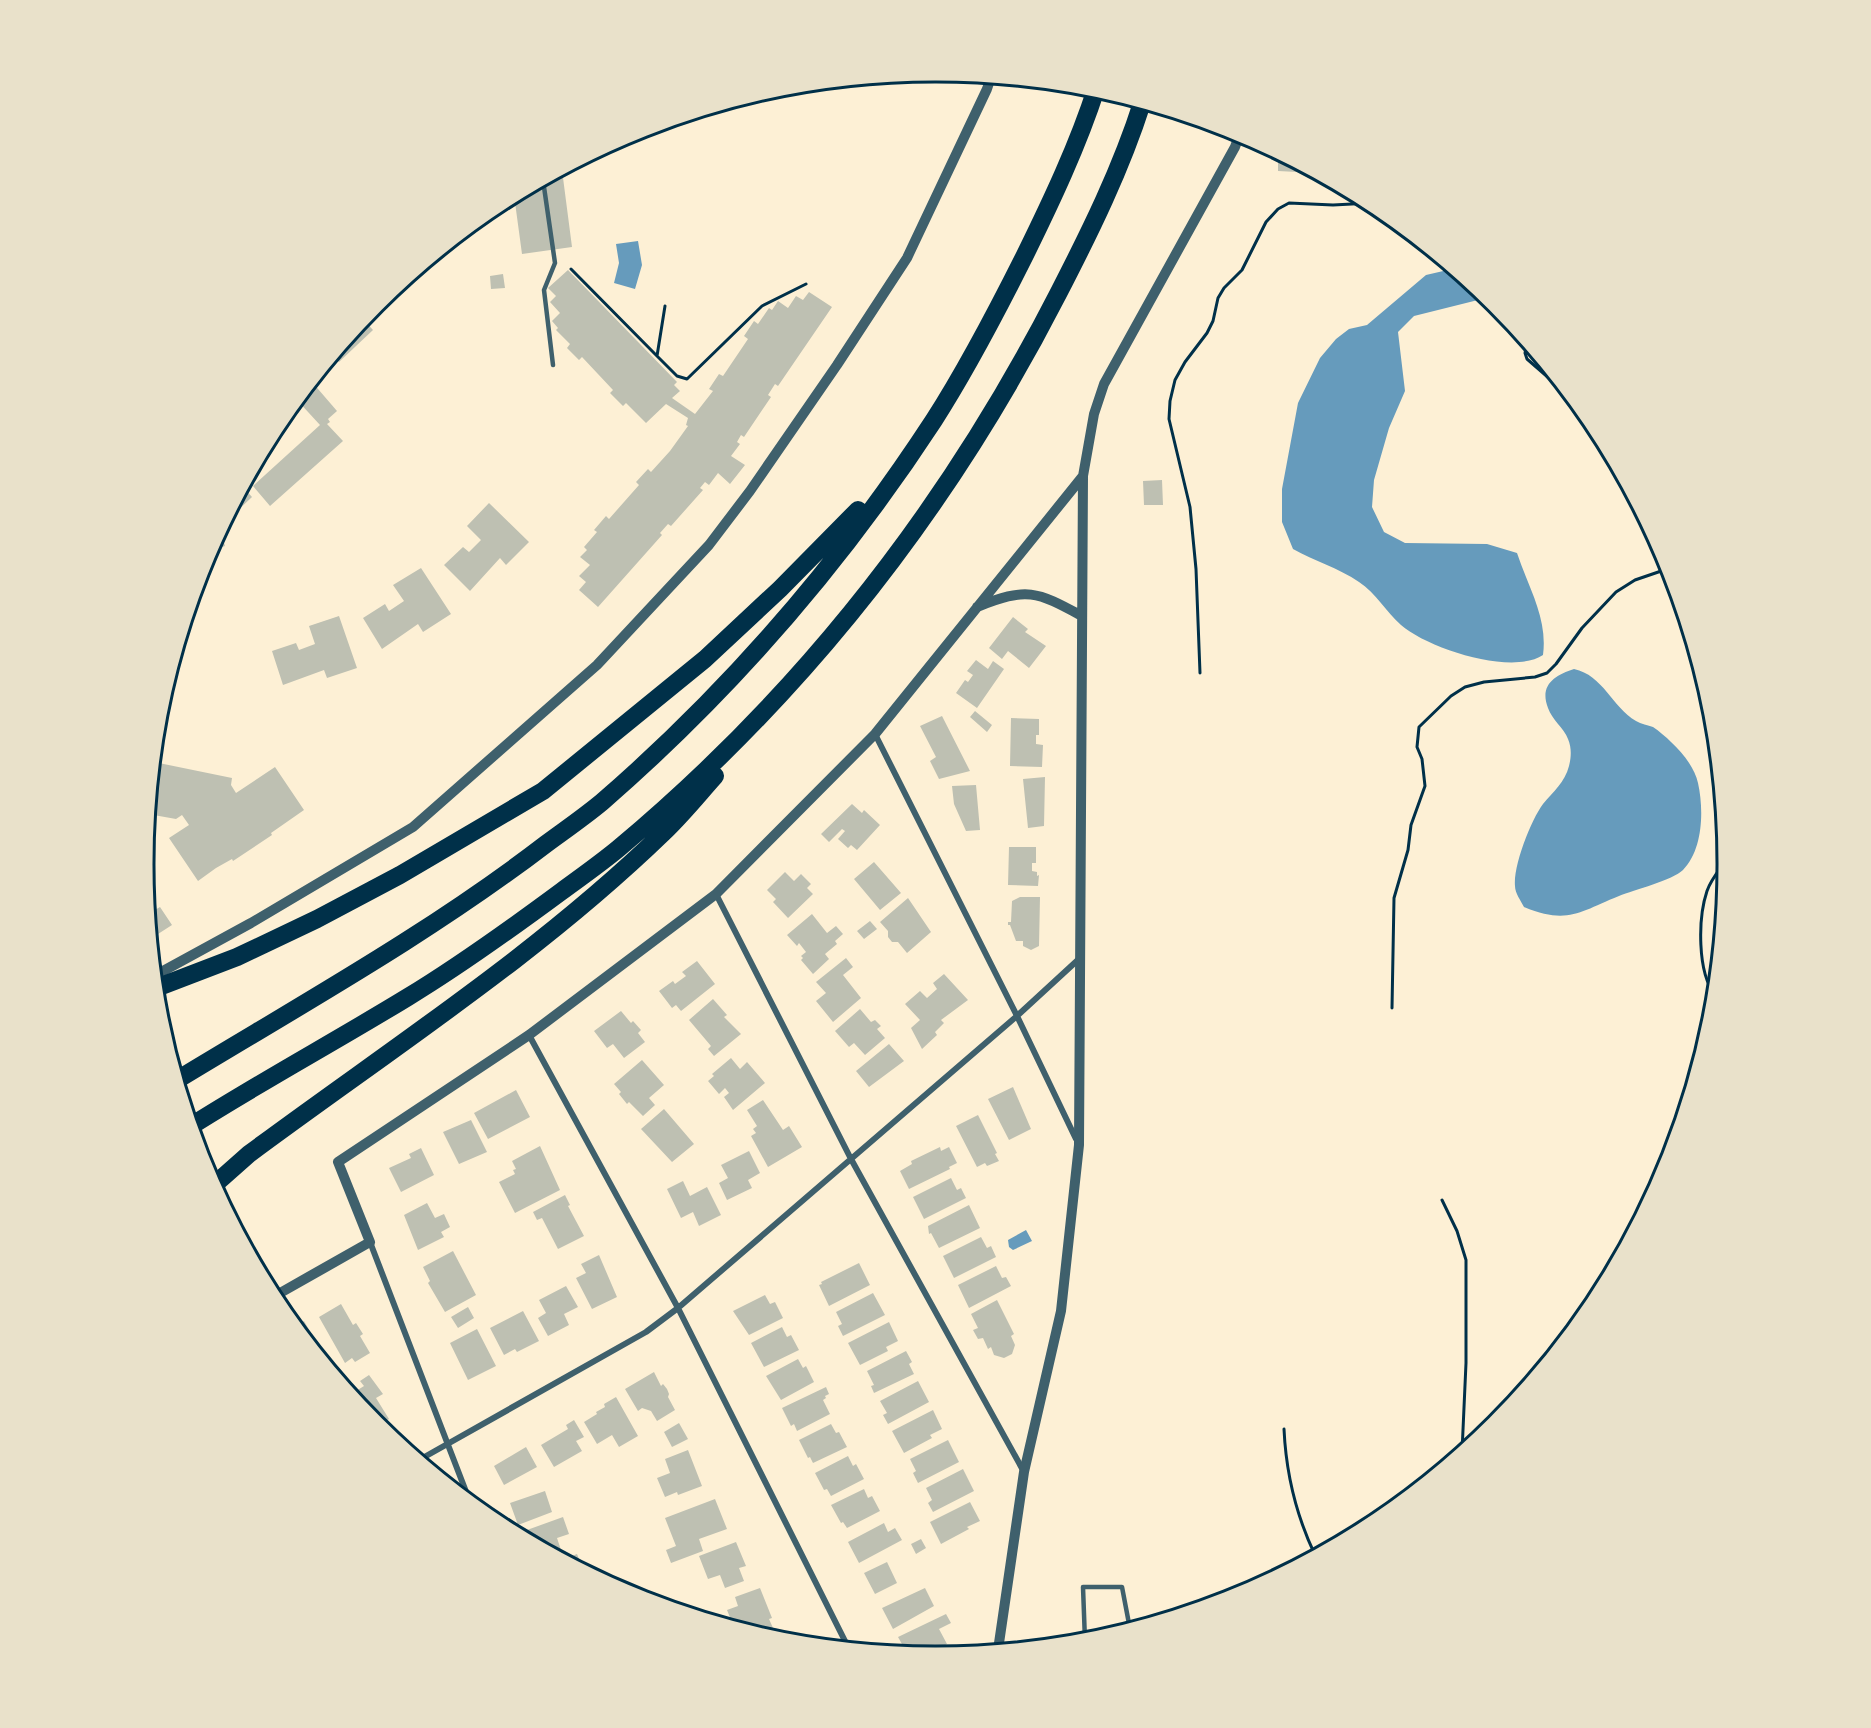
<svg xmlns="http://www.w3.org/2000/svg" width="1871" height="1728" font-family="'Roboto Condensed',sans-serif">
<style>
.water{fill:#669bbc}
.building{fill:#bec0b2}
.lines{fill:none;stroke-linecap:round;stroke-linejoin:round}
.path{stroke:#003049;stroke-width:3}
.service{stroke:#3f606c;stroke-width:4.5}
.minor{stroke:#3f606c;stroke-width:6}
.tertiary{stroke:#3f606c;stroke-width:10}
.motorway{stroke:#003049;stroke-width:18}
.rim{fill:none;stroke:#003049;stroke-width:3}
</style>
<rect width="100%" height="100%" fill="#fdf0d5"/>
<path class="water" d="M638 241 642 265 635 289 614 283 619 263 616 244Z
M1452 269 1486 296 1482 299 1414 316 1398 332 1405 391 1389 428 1374 480 1372 507 1384 532 1405 543 1487 544 1517 553C1528 587 1548 618 1543 655 1512 676 1427 648 1401 625 1386 612 1376 593 1359 582 1339 568 1314 561 1293 549L1282 522V489L1298 403 1320 358 1336 339 1349 329 1367 325 1426 275Z
M1574 669C1603 675 1612 707 1636 721 1641 724 1648 725 1653 727 1659 731 1666 737 1671 742 1682 752 1695 768 1698 783 1704 810 1703 850 1683 870 1673 880 1634 890 1619 896 1579 912 1568 925 1524 907 1521 901 1515 893 1515 886 1513 866 1531 820 1543 804 1553 792 1565 782 1569 766 1571 758 1572 748 1568 739 1564 728 1552 720 1548 708 1539 685 1555 675 1574 669Z
M1026 1230 1032 1241 1013 1250 1009 1247 1008 1240Z"/>
<path class="building" d="M1278 153 1297 163V172L1278 171Z
M562 170 572 247 522 254 514 195Z
M568 270 677 382 674 385 680 391 672 398 695 414 713 391 709 389 719 374 723 376 748 339 744 336 754 321 758 324 769 308 772 310 778 301 788 308 796 296 803 300 809 292 832 307 778 386 775 384 768 395 771 397 744 437 741 435 737 442 740 444 731 456 745 465 730 484 718 473 709 485 705 482 700 488 703 490 671 526 668 524 660 533 662 535 598 607 579 590 586 582 579 576 590 565 580 557 587 550 584 547 597 532 594 530 606 516 609 519 639 485 636 482 648 469 651 472 670 451 688 426 686 425 688 418 666 404 646 423 626 403 623 406 610 393 613 390 582 357 579 360 567 348 570 344 556 330 558 328 552 321 560 313 550 302 556 296 548 288Z
M503 274 505 288 491 289 490 276Z
M363 319 373 330 339 362 333 356Z
M312 382 337 411 328 419 330 422 327 424 343 441 270 506 253 486 320 425 297 400Z
M1162 480 1163 505H1144L1143 481Z
M243 487 252 497 235 513 232 509Z
M489 503 529 542 506 565 500 558 470 591 444 565 463 547 469 552 481 540 467 526Z
M220 530 225 546 209 551 214 543Z
M421 568 451 614 423 632 418 624 382 649 363 618 385 604 389 611 404 601 393 585Z
M339 616 357 668 327 678 324 670 283 685 272 651 296 643 299 650 315 644 309 626Z
M1013 617 1028 629 1025 632 1046 646 1029 668 1008 651 1002 659 989 648Z
M976 660 988 669 993 661 1004 669 977 708 956 693 965 680 968 682 973 675 967 671Z
M975 711 992 725 987 732 970 717Z
M942 716 970 771 939 779 930 761 936 757 920 726Z
M1011 718 1039 719V735H1036V744L1043 745 1042 767 1010 766Z
M154 762 232 778 231 785 236 793 275 767 304 810 271 833 272 835 233 861 232 859 216 868 198 881 169 838 189 825 182 815 176 819 148 814Z
M1045 777 1044 826 1028 828 1023 779Z
M976 785 980 830 966 831 954 804 952 786Z
M852 804 862 813 864 810 880 825 857 850 851 845 848 848 838 839 845 831 842 829 829 842 821 834Z
M1009 847H1036V863H1032V871L1037 872V876L1039 875 1038 886 1008 885Z
M874 862 901 893 880 910 854 879Z
M785 872 794 881 801 874 811 884 807 888 813 894 788 918 773 902 776 899 767 890Z
M1020 897H1040L1039 946 1031 950 1023 946V941H1016L1010 925H1008V922H1011L1012 901Z
M908 898 931 932 907 953 898 942H892L888 937V931L880 922Z
M160 907 172 925 158 934 149 921 148 914Z
M812 914 827 933 836 926 843 934 835 941 837 944 825 954 829 959 813 974 801 960 803 958 801 956 806 952 799 943 797 946 787 935Z
M870 921 877 929 864 939 857 931Z
M846 958 853 967 843 975 861 998 833 1022 816 1001 826 993 816 982Z
M697 961 715 984 681 1011 676 1005 672 1008 659 991 673 981 675 984 686 976 682 972Z
M944 974 968 1000 941 1020 944 1023 935 1032 937 1035 922 1049 911 1028 920 1020 905 1004 920 991 927 998 937 989 933 983Z
M713 999 727 1015 724 1017 741 1034 714 1056 708 1049 711 1046 689 1020Z
M860 1009 871 1022 875 1020 881 1026 877 1029 885 1038 865 1055 854 1043 849 1047 835 1031Z
M621 1011 631 1023 633 1021 641 1030 638 1033 645 1042 624 1058 613 1044 607 1048 594 1031Z
M889 1044 904 1061 869 1087 856 1071Z
M731 1058 740 1069 747 1062 765 1083 733 1110 724 1097 729 1093 725 1088 719 1094 708 1081 714 1076 712 1074Z
M642 1060 664 1085 649 1098 655 1105 643 1116 629 1102 627 1104 619 1094 621 1092 614 1084Z
M1013 1087 1031 1129 1009 1140 988 1099Z
M516 1090 530 1117 488 1139 474 1113Z
M763 1100 783 1130 789 1126 802 1147 768 1167 751 1136 756 1133 753 1129 757 1126 747 1110Z
M664 1109 694 1144 672 1162 641 1129Z
M978 1115 997 1153 995 1154 999 1161 987 1166 985 1163 977 1167 956 1126Z
M471 1120 487 1152 459 1164 443 1132Z
M540 1146 560 1190 515 1213 499 1182 515 1174 513 1170 516 1169 512 1161Z
M940 1147 941 1151 949 1147 957 1163 949 1167 950 1169 909 1189 900 1171 912 1164 911 1161Z
M421 1148 434 1175 401 1192 389 1168 411 1158 409 1154Z
M749 1151 760 1173 748 1180 752 1188 727 1200 719 1183 728 1178 721 1165Z
M951 1178 957 1190 961 1188 966 1198 924 1219 913 1197Z
M683 1181 690 1196 707 1187 721 1215 699 1226 693 1212 681 1218 667 1189Z
M565 1195 570 1205 568 1206 584 1236 558 1249 542 1218 537 1220 533 1212Z
M427 1203 435 1218 444 1214 450 1227 441 1232 444 1237 418 1250 404 1215Z
M969 1205 980 1228 939 1248 931 1233 929 1234 928 1226Z
M981 1237 987 1248 991 1246 996 1257 954 1278 943 1256Z
M453 1251 476 1295 445 1312 428 1283 430 1281 423 1267Z
M599 1255 617 1297 592 1309 576 1278 586 1273 581 1264Z
M859 1263 870 1285 829 1306 819 1285 822 1284 821 1282Z
M996 1266 1002 1278 1006 1277 1011 1286 969 1308 958 1285Z
M566 1286 578 1307 564 1314 569 1325 548 1336 538 1318 546 1313 539 1300Z
M873 1293 885 1315 843 1336 838 1326 842 1324 836 1312Z
M765 1295 770 1304 775 1302 783 1318 749 1335 733 1311Z
M997 1300 1014 1334 1011 1336 1015 1345 1012 1354 1004 1358 994 1355 991 1347 988 1349 983 1338 978 1339 973 1330 978 1328 971 1314Z
M341 1304 353 1325 356 1323 363 1334 360 1336 370 1353 355 1362 352 1358 345 1363 319 1317Z
M468 1307 474 1318 458 1328 451 1317Z
M523 1311 539 1341 517 1352 515 1349 504 1355 490 1328Z
M304 1321 325 1357 322 1358 295 1326Z
M889 1322 898 1341 886 1347 888 1351 860 1365 848 1343Z
M782 1327 787 1337 791 1335 799 1350 764 1367 751 1343Z
M477 1329 496 1366 468 1380 450 1343Z
M906 1351 912 1362 909 1364 914 1374 874 1393 871 1386 874 1385 867 1371Z
M798 1359 803 1368 806 1366 814 1382 781 1400 766 1376Z
M654 1372 661 1386 663 1384 667 1389 669 1394 668 1397 675 1410 657 1421 651 1411 642 1408 638 1411 625 1389Z
M369 1375 383 1394 376 1398 389 1419 378 1426 353 1396 358 1393 356 1391 364 1386 360 1381Z
M918 1381 929 1402 888 1424 883 1415 887 1413 880 1401Z
M826 1387 829 1394 825 1396 826 1398 823 1400 830 1414 797 1431 794 1424 791 1426 782 1408Z
M616 1397 638 1436 619 1447 612 1435 597 1444 584 1422 597 1414 596 1412 605 1407 604 1404Z
M933 1410 942 1429 930 1435 932 1438 904 1453 892 1431Z
M574 1420 584 1437 576 1441 582 1451 554 1467 541 1445 568 1429 566 1425Z
M679 1423 688 1439 672 1447 664 1432Z
M831 1424 836 1433 839 1432 847 1447 813 1463 810 1457 808 1458 799 1440Z
M948 1440 959 1462 918 1483 913 1473 916 1471 910 1459Z
M526 1447 537 1467 504 1485 494 1466Z
M688 1450 702 1486 678 1495 677 1492 665 1497 657 1478 670 1473 665 1459Z
M848 1456 853 1466 856 1464 864 1479 831 1496 827 1489 824 1490 815 1473Z
M963 1469 974 1491 933 1512 928 1503 932 1500 926 1488Z
M864 1489 868 1498 872 1496 880 1511 847 1528 843 1522 841 1523 831 1505Z
M545 1491 552 1512 518 1525 510 1503Z
M715 1499 727 1529 699 1539 703 1551 671 1563 666 1550 676 1546 665 1518Z
M970 1502 980 1521 967 1527 969 1529 941 1544 930 1522Z
M563 1517 569 1534 557 1538 561 1550 553 1553 531 1542 527 1530Z
M884 1523 888 1532 895 1528 902 1540 859 1563 848 1542Z
M921 1539 926 1548 916 1554 911 1544Z
M736 1542 746 1566 739 1568 744 1581 725 1588 720 1575 708 1579 699 1556Z
M577 1554 583 1569 564 1559Z
M887 1562 897 1583 875 1594 864 1573Z
M760 1588 772 1618 769 1619 773 1628 758 1634 753 1626 747 1628 744 1621 733 1625 727 1610 738 1606 735 1597Z
M925 1588 934 1606 893 1629 882 1608Z
M946 1614 951 1623 939 1629 947 1644 925 1655 907 1653 898 1637Z"/>
<g class="lines">
<path class="path" d="M571 269 657 356
M665 306 657 356 677 376 687 379 762 306 806 284
M1527 343 1525 353 1527 359 1573 399
M1200 673 1196 569 1190 507 1169 419 1170 401 1175 380 1185 362 1207 333 1213 321 1218 298 1224 288 1242 270 1266 222 1278 209 1289 203 1333 205 1371 203
M1704 683 1709 726 1716 746
M1715 995C1697 972 1698 918 1707 891 1711 879 1720 869 1727 859
M1392 1008 1394 898 1408 850 1411 825 1425 786 1422 759 1417 747 1419 727 1451 696 1465 687 1484 682 1535 677 1547 673 1556 664 1582 628 1616 592 1635 580 1670 568
M1442 1200 1457 1231 1466 1260V1363L1462 1452
M1284 1429C1286 1473 1296 1515 1315 1555"/>
<path class="service" d="M543 180 555 263 544 290 553 365
M1085 1641 1083 1587H1122L1130 1629"/>
<path class="minor" d="M875 734 1017 1016 1076 1139
M716 894 851 1159 1024 1472
M529 1035 678 1308 848 1647
M370 1242 470 1502
M419 1460 646 1332 678 1308 1017 1016 1080 958"/>
<path class="tertiary" d="M977 607C1027 587 1036 591 1082 616
M154 976 251 923 413 827 597 665 709 545 750 491 837 365 907 258 987 89 991 77
M273 1297 370 1242 338 1162 529 1035 716 894 875 734 1083 476
M998 1650 1024 1472 1061 1311 1079 1145 1083 476 1094 414 1104 384 1235 147 1240 133"/>
<path class="motorway" d="M156 988 237 957 317 919 400 875 543 791 705 659 780 589 858 510
M177 1080C302 1004 430 933 546 844 565 830 584 817 602 802 730 691 842 561 934 420 968 367 997 311 1025 255 1051 202 1078 145 1096 89
M191 1126C262 1081 336 1041 408 997 461 965 512 928 562 891 581 877 601 863 619 848 803 694 949 507 1058 294 1090 232 1121 169 1142 103
M214 1185 249 1154C389 1050 537 955 663 833 682 815 698 795 715 776"/>
</g>
<path d="M0 0H1871V1728H0ZM935 82H936A781 781 0 0 1 1717 863V865A781 781 0 0 1 936 1646H935A781 781 0 0 1 154 865V863A781 781 0 0 1 935 82Z" fill="#e9e1ca" fill-rule="evenodd"/>
<path class="rim" d="M935 82H936A781 781 0 0 1 1717 863V865A781 781 0 0 1 936 1646H935A781 781 0 0 1 154 865V863A781 781 0 0 1 935 82Z"/>
</svg>
